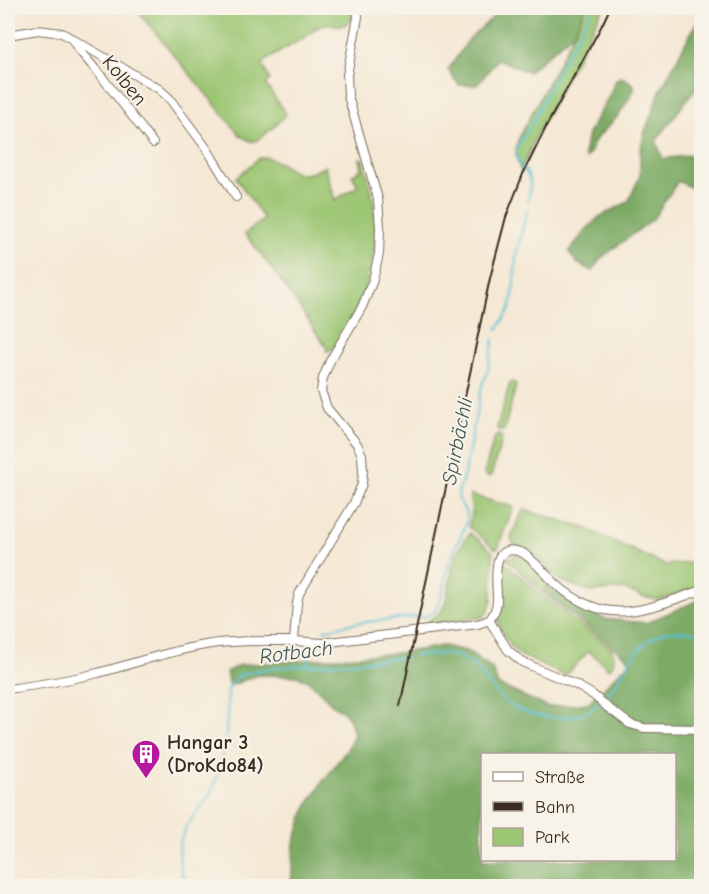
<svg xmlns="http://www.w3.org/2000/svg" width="709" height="894" font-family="'Comic Neue',sans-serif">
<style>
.green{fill:#9cc673;stroke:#6c7848;stroke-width:1.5}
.forest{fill:#7dab65;stroke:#5c6a42;stroke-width:1.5;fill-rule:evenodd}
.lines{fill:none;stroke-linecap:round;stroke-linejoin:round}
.stream{stroke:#58c1d5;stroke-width:2}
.street-casing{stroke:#7c6c5e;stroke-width:10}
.street{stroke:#fff;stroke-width:8}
.rail{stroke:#3b2a1e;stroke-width:2}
.labels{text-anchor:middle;stroke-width:4.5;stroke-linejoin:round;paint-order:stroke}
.street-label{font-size:20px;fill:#3b2a1e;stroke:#f7f3e8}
.poi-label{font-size:20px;font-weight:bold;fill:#3b2a1e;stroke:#f7f3e8;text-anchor:start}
.water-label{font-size:21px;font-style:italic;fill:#445755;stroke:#f7f3e8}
</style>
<rect width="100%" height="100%" fill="#f7f3e8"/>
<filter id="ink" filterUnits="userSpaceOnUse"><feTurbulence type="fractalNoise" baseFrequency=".0167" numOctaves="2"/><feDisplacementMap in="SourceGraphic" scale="12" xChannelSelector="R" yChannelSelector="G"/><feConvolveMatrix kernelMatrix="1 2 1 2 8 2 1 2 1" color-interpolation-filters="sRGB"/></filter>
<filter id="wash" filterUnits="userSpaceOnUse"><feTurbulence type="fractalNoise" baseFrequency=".008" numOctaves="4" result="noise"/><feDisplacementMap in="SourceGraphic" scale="24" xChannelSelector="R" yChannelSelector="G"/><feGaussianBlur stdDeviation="1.35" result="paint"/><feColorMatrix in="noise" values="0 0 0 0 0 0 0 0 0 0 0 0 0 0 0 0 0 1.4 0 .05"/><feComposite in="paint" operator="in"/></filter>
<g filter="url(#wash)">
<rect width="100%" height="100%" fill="#f5e8d4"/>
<path class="green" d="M135 8H353V18C340 33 335 20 322 25 316 27 312 32 307 36 292 46 276 52 262 64L270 80 266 83V85L286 114C282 119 260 140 255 141 251 143 245 138 241 136Z
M585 8H603L538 132 521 171C516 157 514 154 518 140L575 31Z
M266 157C293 165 294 185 325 166L335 200 358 186 352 175 362 169 360 158 363 159C367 174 372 189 374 204 382 259 363 307 331 351H326L327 348 324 344C299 306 274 269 245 234L264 219 236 178 259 158Z
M512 382 515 383 516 386 504 430 503 431 498 430 497 428 510 383Z
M497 435 501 436 502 439 491 476 488 477 484 474 494 439Z
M470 495 513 507 498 548 496 549 469 527C469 523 471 518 472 514 472 508 470 501 470 495Z
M524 510 580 526 665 565 697 562 700 581 695 589 658 600 643 597 624 589 591 592 559 580 529 551 514 545 511 538 518 520Z
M470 533 491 550 493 554 492 601 487 613 483 617 478 618 426 625 427 622C432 618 438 615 442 610 451 594 449 575 455 558 458 549 464 541 470 533Z
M516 555C530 558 539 571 548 581L544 593 506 558Z
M503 561 544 597 612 649C615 657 615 662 609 669L589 651 565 676 520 655 511 646 501 630 497 618 500 610 501 565H503Z"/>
<path class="forest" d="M503 8H585L575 31 528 72 498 59 477 85H459L448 70 469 39Z
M701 15V81L656 141 663 159 697 154 701 161V192L678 181 653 219 600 259 593 271 577 263 569 252 584 232 599 217 628 202 640 176V153L644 134 660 91 687 40Z
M619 77 626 79 634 85V90L619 115 595 140 591 151 586 158 584 155 588 134 610 94 614 83Z
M548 581 577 607 605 619 646 623 701 599V886H291L294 843 306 808 321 784 347 750 354 734 348 716 332 704 310 682 298 676 258 675 229 686 226 672 240 665 398 653 443 646 467 651 492 668 498 685 548 707 588 703 631 661 544 593ZM482 754H674V860H482Z"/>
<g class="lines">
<path class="stream" d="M77 9 78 8
M528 201C529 194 532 185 529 178 526 168 513 161 517 149 520 140 528 131 533 122 542 102 551 83 561 64 571 45 584 28 592 8
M497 330 510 309 513 296 516 256 527 210
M324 630 355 623 427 616 435 611 442 594 449 562 467 522V515L458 497 459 490 465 471 481 389 488 369 494 339
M415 656C428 655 443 652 456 656 475 662 481 673 492 688 510 713 545 721 574 716 617 708 619 657 653 638 656 636 661 632 665 632 675 630 691 632 702 633
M306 665 312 651
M186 886 180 867 179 845 187 825 211 794 220 767 226 737 228 690 233 681 240 675 259 670 281 667 369 661 405 657"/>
</g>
</g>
<g filter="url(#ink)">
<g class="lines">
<g class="street-casing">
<path id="street" d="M8 35 38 30 62 33 159 89 169 98 207 149 236 197
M72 39 78 49 102 77 153 143
M489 620C494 615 496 609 497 602 498 582 487 539 523 553 536 562 546 575 557 585 608 629 646 609 702 590
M294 641 323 643 338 641 478 624 489 620 508 650 522 662 576 685 593 695 607 707 630 724 644 728 702 729
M8 689C37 685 66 681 94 674 133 664 171 650 211 644 238 640 266 641 294 641L297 603 299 594 354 503 362 484 363 471 362 455 357 444 327 408 321 391 323 378 330 361 362 307 373 280 379 254 380 228 378 199 348 96 347 75 358 17 357 8"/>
</g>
<use href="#street" class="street"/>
<path class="rail" d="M400 706 490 278 506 217 523 174 548 123 601 27 610 8"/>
</g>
</g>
<defs>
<g id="building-pin" transform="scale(1.5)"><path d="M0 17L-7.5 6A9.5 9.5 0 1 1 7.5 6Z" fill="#b5179e" stroke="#f7f3e8"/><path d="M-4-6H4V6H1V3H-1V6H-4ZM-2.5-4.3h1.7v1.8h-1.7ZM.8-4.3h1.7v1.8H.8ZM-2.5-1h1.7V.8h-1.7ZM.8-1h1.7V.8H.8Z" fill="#fff"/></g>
</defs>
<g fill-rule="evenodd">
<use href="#building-pin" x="146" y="754"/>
</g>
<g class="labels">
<g class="street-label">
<text transform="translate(125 80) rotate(51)" y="7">Kolben</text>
</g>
<g class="poi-label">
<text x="167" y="749">Hangar 3<tspan x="167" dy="23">(DroKdo84)</tspan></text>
</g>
<g class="water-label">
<text transform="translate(457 441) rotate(-79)" y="7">Spirbächli</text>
<text transform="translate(296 652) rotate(-7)" y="7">Rotbach</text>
</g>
</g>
<rect width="709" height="894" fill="none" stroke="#f7f3e8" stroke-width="30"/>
<rect x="481" y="753" width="195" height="108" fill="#f7f3e8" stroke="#aca397" stroke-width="1.5"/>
<rect x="493" y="772" width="30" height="9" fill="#ffffff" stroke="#aca397" stroke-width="1.5"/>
<text x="535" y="783" font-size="18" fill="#3b2a1e">Straße</text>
<rect x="493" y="802" width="30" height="9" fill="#3b2a1e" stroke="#aca397" stroke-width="1.5"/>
<text x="535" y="813" font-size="18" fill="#3b2a1e">Bahn</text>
<rect x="493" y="828" width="30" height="18" fill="#9cc673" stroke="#aca397" stroke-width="1.5"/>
<text x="535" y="843" font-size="18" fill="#3b2a1e">Park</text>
</svg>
